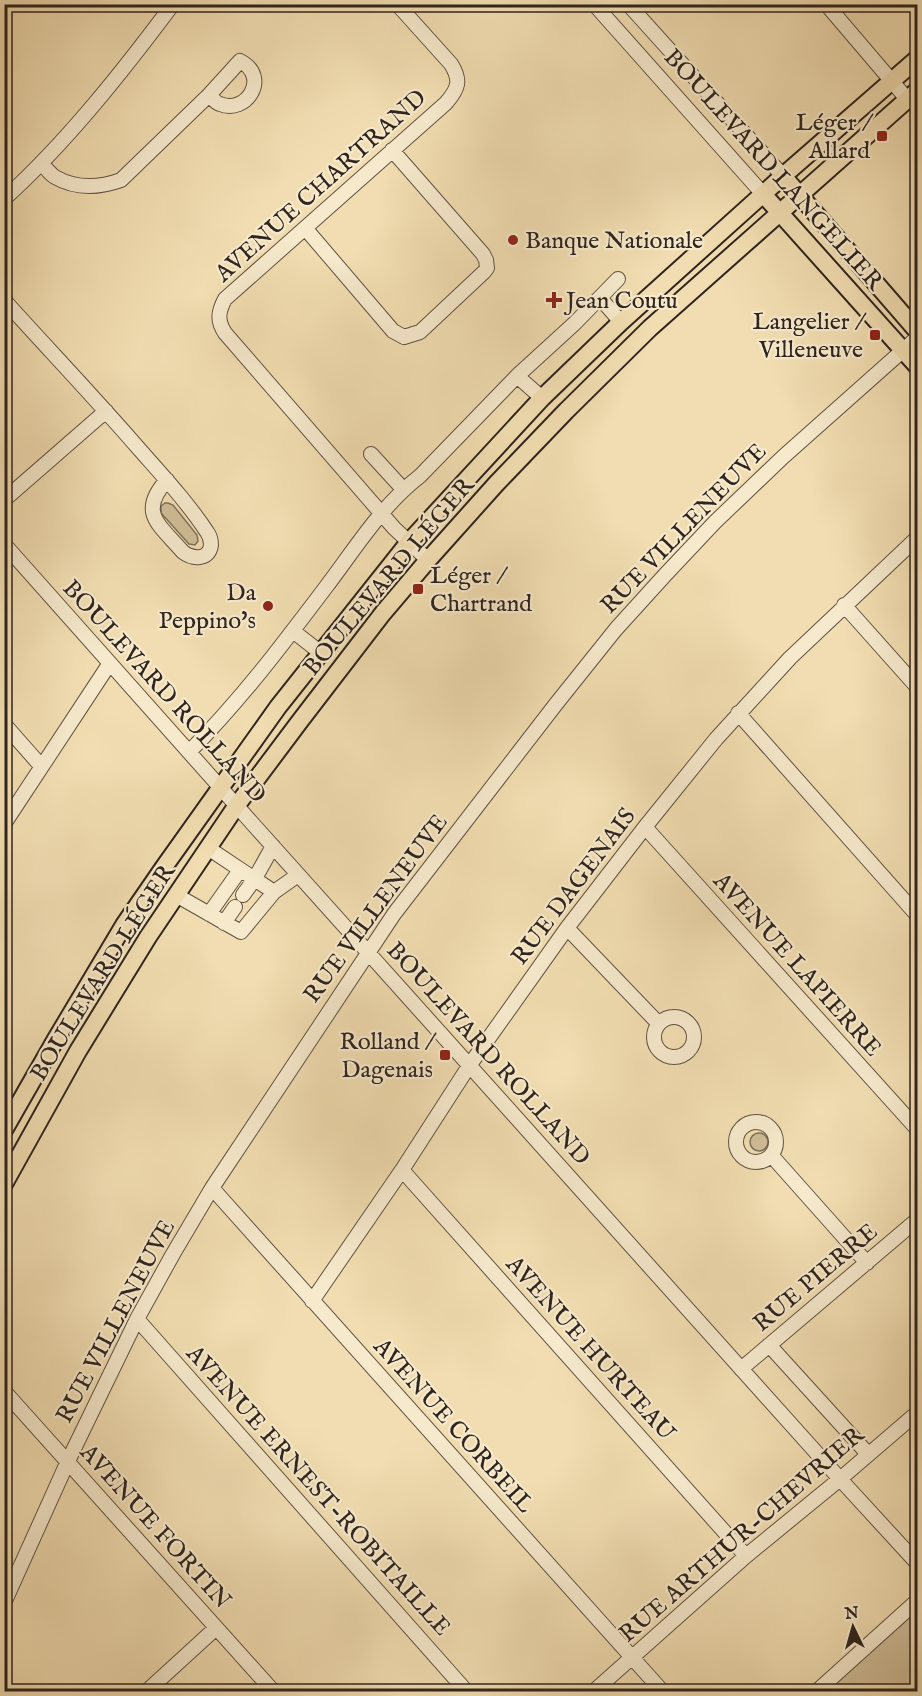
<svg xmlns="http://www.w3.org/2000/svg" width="922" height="1696" font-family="'IM FELL English',serif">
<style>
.green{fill:#d0be98;stroke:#80715b;stroke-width:1.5}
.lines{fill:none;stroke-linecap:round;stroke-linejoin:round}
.minor-casing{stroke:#605243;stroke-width:16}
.major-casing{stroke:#2f241e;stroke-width:20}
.minor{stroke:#f6e9cc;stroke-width:14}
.major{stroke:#f1ddb1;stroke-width:16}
.poi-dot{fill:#8f2418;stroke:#f6e9cc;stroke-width:2}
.labels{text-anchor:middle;stroke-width:4.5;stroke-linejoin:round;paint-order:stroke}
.poi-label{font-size:24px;fill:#2f241e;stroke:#f6e9cc;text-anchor:end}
.street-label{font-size:24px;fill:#2f241e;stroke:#f6e9cc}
</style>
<rect width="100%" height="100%" fill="#f1ddb1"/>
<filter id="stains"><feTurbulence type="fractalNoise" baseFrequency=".00333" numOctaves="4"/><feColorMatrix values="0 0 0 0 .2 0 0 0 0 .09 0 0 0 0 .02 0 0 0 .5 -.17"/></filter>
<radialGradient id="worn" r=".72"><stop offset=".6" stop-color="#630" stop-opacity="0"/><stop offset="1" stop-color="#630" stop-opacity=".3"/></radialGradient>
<path class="green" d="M165 503H168L173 505 197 535 198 541 195 545 189 544 161 513V506Z
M750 1142a9 9 0 1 1 18 0a9 9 0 1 1-18 0Z
M917 1605V1691H819Z"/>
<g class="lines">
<g class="minor-casing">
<path id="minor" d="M397 4 451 64C461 80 459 88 446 103L225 299C218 312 217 321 225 333L394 528 428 560
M594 4 763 194
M628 4 783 176
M826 4 907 99
M41 163C46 168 50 174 55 177 76 189 99 188 121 180L209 95 240 61C271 77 246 115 220 104 216 103 212 98 209 95
M4 199C66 143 123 71 173 4
M305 228 393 331 404 337 420 332 484 272 487 268 486 260 483 254 392 150
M600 298 621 322
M4 300C49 350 96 399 140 450 163 476 188 503 207 532 210 536 211 540 211 545 209 561 192 559 183 552 160 525 137 513 167 480
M542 398 517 376 575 323 618 279
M371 454 403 489
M4 500 106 411
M4 544 252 823 840 1479 918 1564
M844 605 918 688
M293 631 321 653
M738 713 918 916
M4 724 41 766
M189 752C240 701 283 644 326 587 355 549 381 506 420 476L517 376
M4 824 110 663
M645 827 918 1130
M274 892 298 875
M176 895 241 932 274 892 208 848
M243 895 254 880 273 846
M209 914 240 870
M224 923 235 907
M567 928 659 1024
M654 1037a20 20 0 1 1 40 0a20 20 0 1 1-40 0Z
M736 1142a20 20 0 1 1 40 0a20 20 0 1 1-40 0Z
M771 1155 867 1263
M402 1170 746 1556
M212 1188 663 1692
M312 1301 402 1170 469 1066 567 928 645 827 716 739 790 658 918 537
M137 1319 467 1692
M769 1345 868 1454
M741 1369 918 1219
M4 1391 274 1692
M4 1603 68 1461 137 1319 173 1254 212 1188 394 914 556 704 616 629 665 575 715 522 783 457 918 337
M4 1689 7 1692
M146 1692 216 1628
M593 1692 746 1556 840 1479 918 1412
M816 1692 918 1600"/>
</g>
<g class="major-casing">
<path id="major" d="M783 176 918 332
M763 194 918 367
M4 1130 56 1039 124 925 164 867 278 707 409 542 542 398 621 322 783 176 918 58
M4 1184 78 1051 148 937 237 805 300 721 383 613 428 560 496 484 566 411 650 328 918 90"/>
</g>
<use href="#minor" class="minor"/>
<use href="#major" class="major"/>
</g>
<g class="poi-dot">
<rect x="876" y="130" width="12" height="12" rx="3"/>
<circle cx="513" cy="240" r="6"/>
<path d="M551 291h6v6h6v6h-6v6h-6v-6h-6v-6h6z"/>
<rect x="869" y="329" width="12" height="12" rx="3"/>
<rect x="412" y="583" width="12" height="12" rx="3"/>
<circle cx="268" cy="606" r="6"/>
<rect x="439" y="1049" width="12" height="12" rx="3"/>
</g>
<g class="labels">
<g class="poi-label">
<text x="870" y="130">Léger /<tspan x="870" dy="28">Allard</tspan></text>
<text x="525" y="248" text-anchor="start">Banque Nationale</text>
<text x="566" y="308" text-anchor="start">Jean Coutu</text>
<text x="863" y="329">Langelier /<tspan x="863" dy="28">Villeneuve</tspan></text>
<text x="430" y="583" text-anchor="start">Léger /<tspan x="430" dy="28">Chartrand</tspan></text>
<text x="256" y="600">Da<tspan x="256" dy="28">Peppino's</tspan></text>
<text x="433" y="1049">Rolland /<tspan x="433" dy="28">Dagenais</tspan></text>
</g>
<g class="street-label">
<text transform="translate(774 169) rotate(48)" y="8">BOULEVARD LANGELIER</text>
<text transform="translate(320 185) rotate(-42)" y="8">AVENUE CHARTRAND</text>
<text transform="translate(683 528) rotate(-46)" y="8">RUE VILLENEUVE</text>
<text transform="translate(388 576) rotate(-50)" y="8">BOULEVARD LÉGER</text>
<text transform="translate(165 691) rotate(48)" y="8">BOULEVARD ROLLAND</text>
<text transform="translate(573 886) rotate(-53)" y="8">RUE DAGENAIS</text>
<text transform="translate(375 908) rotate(-54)" y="8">RUE VILLENEUVE</text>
<text transform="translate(798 964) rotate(48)" y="8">AVENUE LAPIERRE</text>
<text transform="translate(102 972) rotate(-58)" y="8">BOULEVARD LÉGER</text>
<text transform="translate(489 1053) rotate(48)" y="8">BOULEVARD ROLLAND</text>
<text transform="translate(815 1277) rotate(-40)" y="8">RUE PIERRE</text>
<text transform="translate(115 1321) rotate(-62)" y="8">RUE VILLENEUVE</text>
<text transform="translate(591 1348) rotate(48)" y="8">AVENUE HURTEAU</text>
<text transform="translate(454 1425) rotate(48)" y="8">AVENUE CORBEIL</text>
<text transform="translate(319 1490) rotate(48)" y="8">AVENUE ERNEST-ROBITAILLE</text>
<text transform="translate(156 1526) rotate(48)" y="8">AVENUE FORTIN</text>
<text transform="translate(741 1534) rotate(-41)" y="8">RUE ARTHUR-CHEVRIER</text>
</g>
</g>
<rect width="922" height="1696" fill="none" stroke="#f1ddb1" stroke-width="24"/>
<rect x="6" y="6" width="910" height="1684" fill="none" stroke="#2f241e" stroke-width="3"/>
<rect x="12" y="12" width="898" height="1672" fill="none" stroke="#2f241e" stroke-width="1.5"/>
<g transform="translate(853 1627) rotate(355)" stroke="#f6e9cc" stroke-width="4.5" paint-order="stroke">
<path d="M0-4.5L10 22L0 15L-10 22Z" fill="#2f241e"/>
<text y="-9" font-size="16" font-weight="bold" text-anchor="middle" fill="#2f241e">N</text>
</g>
<rect width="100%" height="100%" filter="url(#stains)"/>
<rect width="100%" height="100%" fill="url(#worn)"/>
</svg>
